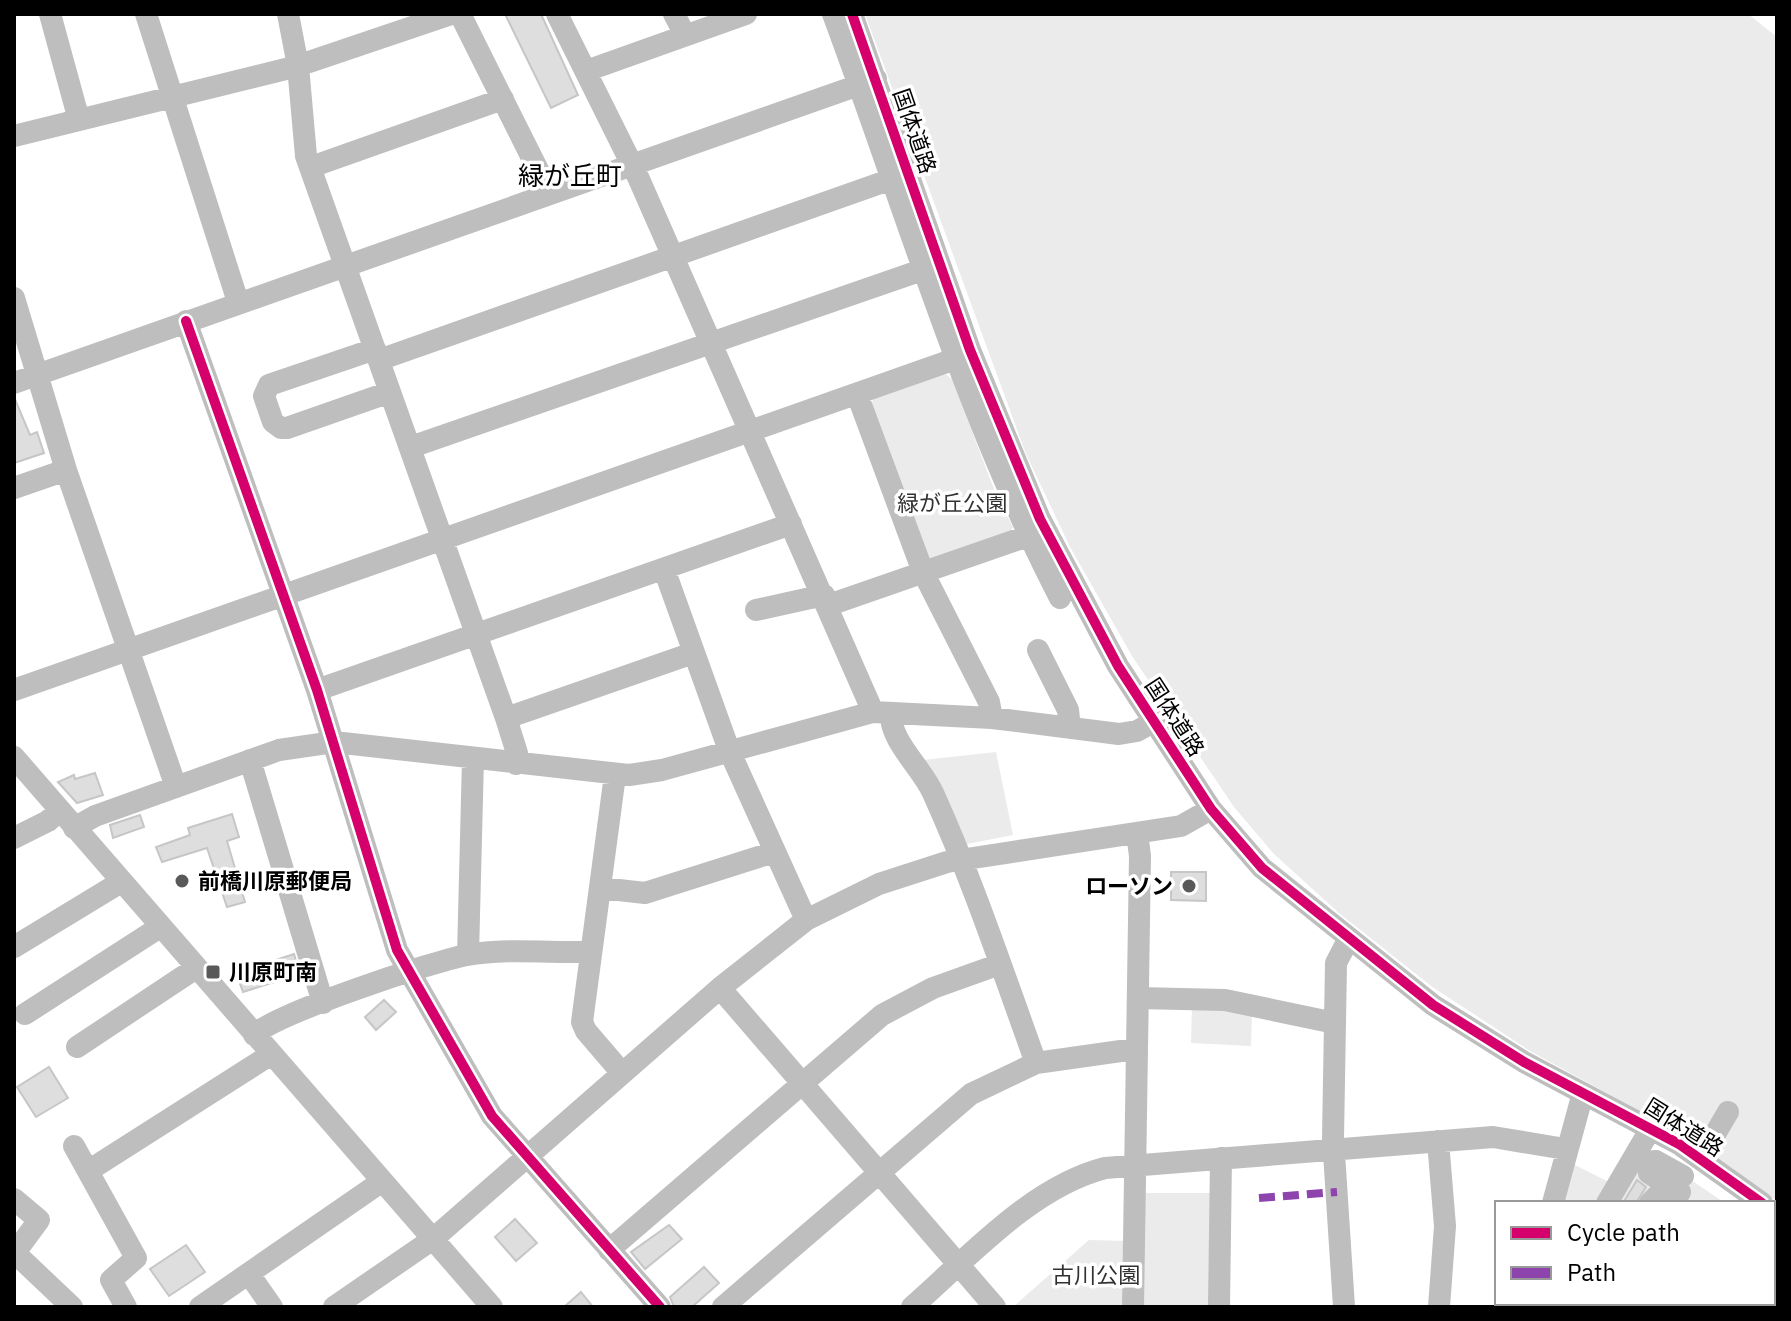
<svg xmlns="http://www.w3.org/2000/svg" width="1791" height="1321" font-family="'IBM Plex Sans','Noto Sans JP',sans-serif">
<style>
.green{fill:#ebebeb}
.building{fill:#dedede;stroke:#c6c6c6;stroke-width:2}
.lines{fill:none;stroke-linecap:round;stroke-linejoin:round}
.minor{stroke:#bebebe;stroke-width:22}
.quiet{stroke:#8e44ad;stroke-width:8;stroke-dasharray:16 8;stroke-linecap:butt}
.cycleway-casing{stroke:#fff;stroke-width:15}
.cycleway{stroke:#d6006c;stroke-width:10}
.poi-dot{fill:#595959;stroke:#fff;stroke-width:3}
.labels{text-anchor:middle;stroke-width:7;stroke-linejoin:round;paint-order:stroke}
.street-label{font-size:22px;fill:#000;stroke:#fff}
.park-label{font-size:22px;fill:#313131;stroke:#fff}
.poi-label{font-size:22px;font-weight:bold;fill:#000;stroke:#fff;text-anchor:start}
.quarter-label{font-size:26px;fill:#000;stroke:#fff}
</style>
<rect width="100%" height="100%" fill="#fff"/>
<path class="green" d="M865 14H1748L1777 37V1201L1676 1131 1530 1051 1431 986 1339 913 1274 854 1234 807 1132 656 1070 547 1026 454Z
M944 373 952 379 997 497 1013 527 1008 535 932 560 925 559 870 407 874 398Z
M996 752 1013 835 967 844 923 760Z
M1192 1006 1252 1013 1251 1046 1191 1043Z
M1635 1142 1725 1203H1561L1571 1163 1609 1182Z
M1142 1193H1215L1213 1307H1139Z
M1773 1236 1777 1239V1307H1537L1538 1303H1773Z
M1089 1240 1128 1241 1126 1307H1013Z"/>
<path class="building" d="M505 14H541L578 95 551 108Z
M14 397 30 435 37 432 44 453 14 463Z
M95 773 103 795 77 803 58 782 74 775 75 779Z
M232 814 239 837 227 841 245 902 227 907 207 848 162 862 156 847 190 835 188 828Z
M140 815 144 827 113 838 110 825Z
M1171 872H1206V901L1171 900Z
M294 954 300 974 243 992 236 973Z
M384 1000 396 1012 376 1030 365 1017Z
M49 1067 68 1098 36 1117 17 1087Z
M1637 1180 1646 1187 1636 1203H1623Z
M515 1219 537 1243 516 1261 495 1237Z
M669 1225 682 1239 645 1269 631 1252Z
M186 1245 205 1272 169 1296 150 1269Z
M704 1267 719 1283 692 1307H674L670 1297Z
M581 1292 593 1307H564Z"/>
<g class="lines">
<path class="minor" d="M50 14 79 120
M146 14 238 302
M288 14 298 66 306 156 506 718 517 753 516 764
M460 14 549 192
M557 14 638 177 873 712
M674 14 685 35
M833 14C906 210 964 412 1060 598
M852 14 970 350 1040 519 1118 666 1211 809 1262 868 1433 1005 1524 1062 1679 1144 1762 1203
M309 62 451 14
M586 71 746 14
M14 136 298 66
M311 167 503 99
M14 298 66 470 176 787
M186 321 317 690 397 950 492 1116 660 1307
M375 349 269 385 264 396 273 422 281 428H287L390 392
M379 360 892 179
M14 383 876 79
M857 394 923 572 989 702 992 718
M411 447 922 270
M14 488 66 470
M664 569 729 750 806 920
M829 605 1028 536
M756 610 824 595
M1038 650 1068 710 1070 728
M14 690 955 359
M317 690 791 524
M891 713C889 740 922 768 933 793 973 881 1003 972 1036 1063
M506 718 693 653
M14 757 492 1307
M250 760 323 1003
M615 775 582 1022 586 1031 622 1073
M74 828 95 816 279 750 334 742 629 775 662 770 873 712 992 718 1119 734 1137 731 1153 722
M14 838 48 821 59 811
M601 888 645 893 774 852
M14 947 121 882
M468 955 473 759
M720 988 995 1307
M1138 998 1225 1000 1335 1023
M25 1014 160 927
M254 1035C277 1013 431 962 467 955 506 948 551 953 591 952
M77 1047 196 968
M1438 1141 1445 1226 1439 1307
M74 1146 136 1258 111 1280 126 1307
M1708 1146 1728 1112
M88 1171 270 1055
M14 1199 39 1220 14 1254
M1553 1203 1583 1093
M1607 1203 1651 1128
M1650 1203 1658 1195 1672 1203
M1673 1203 1680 1192 1649 1173 1648 1162 1656 1161 1683 1176
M609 1250 882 1015 933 988 1000 964
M15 1253 72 1307
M249 1274 272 1307
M1703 1303 1710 1307
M200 1307 381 1182
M334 1307 433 1239 720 988 806 920 879 884 947 862 1181 826 1211 809
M723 1307 971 1094 1036 1063 1135 1049
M912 1307C968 1258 1031 1187 1105 1168L1493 1137 1565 1149
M1133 1307 1140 856 1137 833
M1219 1307 1221 1158
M1344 1307 1333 1138 1336 963 1348 940
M1530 1307 1531 1303"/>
<path class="quiet" d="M1259 1198 1337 1192"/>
<g class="cycleway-casing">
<path id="cycleway" d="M852 14 970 350 1040 519 1118 666 1211 809 1262 868 1433 1005 1524 1062 1679 1144 1762 1203
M186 321 317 690 397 950 492 1116 660 1307"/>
</g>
<use href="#cycleway" class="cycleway"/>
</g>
<g class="poi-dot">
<circle cx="182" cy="881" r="8"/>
<circle cx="1189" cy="886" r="8"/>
<rect x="205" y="964" width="16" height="16" rx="4"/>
</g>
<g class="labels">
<g class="street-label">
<text transform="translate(915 131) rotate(71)" y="8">国体道路</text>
<text transform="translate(1175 717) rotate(57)" y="8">国体道路</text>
<text transform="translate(1684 1127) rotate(32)" y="8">国体道路</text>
</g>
<g class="park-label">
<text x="952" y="511">緑が丘公園</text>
<text x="1096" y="1283">古川公園</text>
</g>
<g class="poi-label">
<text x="198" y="889">前橋川原郵便局</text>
<text x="1173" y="894" text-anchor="end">ローソン</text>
<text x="229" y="980">川原町南</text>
</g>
<g class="quarter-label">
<text x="570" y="185">緑が丘町</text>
</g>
</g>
<rect width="1791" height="1321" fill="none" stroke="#000000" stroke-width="32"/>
<rect x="1495" y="1201" width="280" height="104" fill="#ffffff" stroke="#999999" stroke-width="2"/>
<rect x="1511" y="1227" width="40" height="12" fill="#d6006c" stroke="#999999" stroke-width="2"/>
<text x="1567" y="1241" font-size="24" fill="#000000">Cycle path</text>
<rect x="1511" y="1267" width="40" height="12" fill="#8e44ad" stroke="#999999" stroke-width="2"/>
<text x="1567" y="1281" font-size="24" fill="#000000">Path</text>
</svg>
